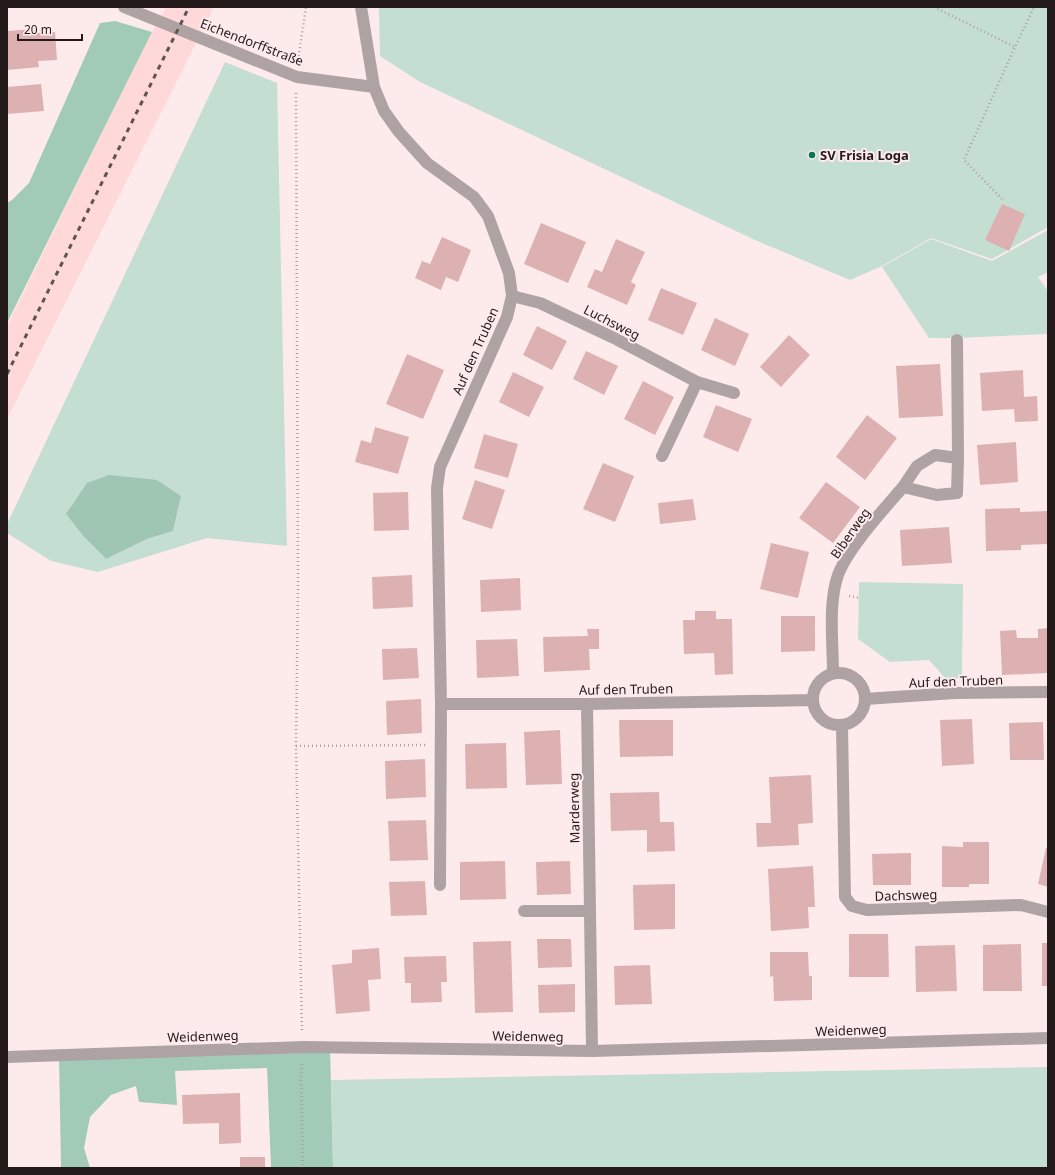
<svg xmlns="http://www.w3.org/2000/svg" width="1055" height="1175" font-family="'Noto Sans',sans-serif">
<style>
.built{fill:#ffd9da}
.green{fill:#c5ded2;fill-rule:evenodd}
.forest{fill:#a2cbb7}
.water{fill:#9ec6b2}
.building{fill:#ddb1b2}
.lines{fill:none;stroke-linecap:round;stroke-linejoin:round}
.path{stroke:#ae9f9f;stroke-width:2.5;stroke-dasharray:1 3;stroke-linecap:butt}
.minor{stroke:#afa2a2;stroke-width:12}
.rail{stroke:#605354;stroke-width:3;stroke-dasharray:5 5;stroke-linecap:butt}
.poi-dot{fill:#067a56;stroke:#fdebec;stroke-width:1.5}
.labels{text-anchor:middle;stroke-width:4;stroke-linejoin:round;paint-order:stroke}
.street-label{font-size:13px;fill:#241a1a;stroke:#fdebec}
.poi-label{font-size:13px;font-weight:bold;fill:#241a1a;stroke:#fdebec;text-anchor:start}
</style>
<rect width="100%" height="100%" fill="#fdebec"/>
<path class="built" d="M166 7H214L7 419V326L152 32Z"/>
<path class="green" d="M379 7H1048V227L992 259 931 238 882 266 850 280 755 240 420 82 380 56Z
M225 62 277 83 287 546 207 538 98 572 51 561 7 533V524ZM157 480 181 496 173 531 147 539 106 559 84 537 66 514Z
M1048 230V272L1038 277 1048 291V334L957 338H929L882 267 931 239 992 261Z
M859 582 963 584 962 678 947 680 929 660 890 662 858 639Z
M1048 1067V1168H333L331 1080Z"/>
<path class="forest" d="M115 21 152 32 7 323V203L12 200 29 183 100 23Z
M330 1047 333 1168H271L267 1068 175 1071 177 1105 139 1102 136 1086 111 1095 90 1117 84 1148 90 1168H61L59 1056Z"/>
<path class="water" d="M109 475 157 480 181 496 173 531 147 539 106 559 84 537 66 514 87 483Z"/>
<path class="building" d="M36 29V33L55 32 57 60 38 61 39 67 7 70V31Z
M41 84 44 111 7 114V87Z
M1002 204 1025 214 1009 251 985 240Z
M541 223 586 242 568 283 524 264Z
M442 237 471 250 458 282 446 277 441 290 415 278 422 261 430 264Z
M616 239 645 252 631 282 636 285 627 305 587 287 595 269 602 272Z
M661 288 697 303 683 335 648 320Z
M715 318 749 334 735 366 701 350Z
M537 326 567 341 552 370 523 355Z
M789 335 810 355 781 387 760 367Z
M586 351 618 366 604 395 573 379Z
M407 354 444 370 423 419 386 404Z
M940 364 943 416 899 418 896 366Z
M1023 370 1024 397 1037 396 1038 421 1015 422 1014 409 982 411 980 373Z
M513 372 544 387 529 417 499 402Z
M643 381 674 397 655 435 624 419Z
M716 405 752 419 738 452 703 437Z
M867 415 897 438 865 480 836 457Z
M375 427 409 437 398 474 355 462 361 440 371 443Z
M484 434 518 444 508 478 474 468Z
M1016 442 1018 482 980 485 977 445Z
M603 463 634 476 615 522 583 509Z
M475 480 505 490 492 529 462 519Z
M826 482 860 507 833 543 799 518Z
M408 492 409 530 374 531 373 493Z
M693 499 696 520 660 524 658 503Z
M1020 508V512L1048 511V544L1021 545V550L986 551 985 509Z
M949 527 952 563 902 566 900 530Z
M771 543 809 552 798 598 760 589Z
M412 575 413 607 373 609 372 577Z
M520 578 521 610 481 612 480 580Z
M695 611H716V619H732L733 674 715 675 714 653 684 654 683 620H695Z
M781 616H815V651L781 652Z
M1048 628V673L1002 675 1000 631 1016 630 1017 638H1038V629Z
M587 629H599V649H589L590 670 544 672 543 637 588 636Z
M517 639 519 676 477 678 476 640Z
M417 648 419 678 383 680 382 649Z
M421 699 422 733 387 735 386 701Z
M972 719 974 764 942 766 940 720Z
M619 720H673V756L620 757Z
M1043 722 1044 760H1010L1009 723Z
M560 730 562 784 526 785 524 732Z
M506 743 507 788 466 789 465 744Z
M425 759 426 797 386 799 385 761Z
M811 775 813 823 798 824 799 845 757 847 756 823H771L769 777Z
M659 792 660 822H674L675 851 647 852V830L611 831 610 793Z
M426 820 428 860 390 861 388 821Z
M963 842H989V884H969V887H942V846L963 847Z
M1046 848 1048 849V887L1038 884Z
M911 853V885H873L872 854Z
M505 861 506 899 460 900V862Z
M570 861 571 894 537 895 536 862Z
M813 866 815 907H808L809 928 771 931 768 869Z
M425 881 427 915 391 916 389 882Z
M675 884V929L634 930 633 885Z
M849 934H888L889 977H849Z
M537 939H571L572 967 538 968Z
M511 941 513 1012 475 1013 473 942Z
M1042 943H1048V986H1042Z
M1021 944 1022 991H983V945Z
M955 945 957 991 916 992 915 946Z
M379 948 381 979 368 980 370 1011 336 1014 332 965 352 963V950Z
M770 952H808L809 976H812V1000L774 1001 773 976 770 977Z
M446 956 447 982H441L442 1002 411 1003V983H405L404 957Z
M650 965 652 1004 615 1005 614 966Z
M575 984V1012L539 1013 538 985Z
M240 1093 241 1143 219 1144V1123L183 1124 182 1095Z
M240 1157H265V1168H240Z"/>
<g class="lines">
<path class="path" d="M934 7 1015 47 1034 7
M298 60 306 7
M296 93 298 582 296 746 302 1030
M1002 199 964 160 1015 47
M849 596 859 598
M296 746 425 745
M302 1064 301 1077 303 1168"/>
<path class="minor" d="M124 7 297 77 374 87
M361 7 374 87 384 111 399 132 427 163 474 197 488 216 509 273 512 296 507 317 440 467 437 488 441 704H587L812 700
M512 296 540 303 614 338 697 382 662 456
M957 340 958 458
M697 382 734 393
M813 699a26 26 0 1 1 52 0a26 26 0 1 1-52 0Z
M833 673C833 643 828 603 838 575 848 548 884 509 903 487L937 495 957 493 958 458 935 455 917 466 903 487
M865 699 955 693 1048 692
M587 704 592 1051
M842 726 845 897 852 906 867 910 1021 905 1048 912
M440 885 441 704
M524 911H590
M7 1057 304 1047 592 1051 1048 1038"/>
<path class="rail" d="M7 374 189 7"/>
</g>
<circle class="poi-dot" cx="812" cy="155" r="4"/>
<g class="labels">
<g class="street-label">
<text transform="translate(252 42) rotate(21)" y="5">Eichendorffstraße</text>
<text transform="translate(612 322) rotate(27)" y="5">Luchsweg</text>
<text transform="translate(475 351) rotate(-66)" y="5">Auf den Truben</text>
<text transform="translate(850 533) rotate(-55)" y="5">Biberweg</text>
<text transform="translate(956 681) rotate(-2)" y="5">Auf den Truben</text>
<text transform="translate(626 689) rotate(-1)" y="5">Auf den Truben</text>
<text transform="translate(574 808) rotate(-91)" y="5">Marderweg</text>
<text transform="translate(906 895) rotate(-2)" y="5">Dachsweg</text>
<text transform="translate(851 1030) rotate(-2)" y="5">Weidenweg</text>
<text transform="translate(203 1036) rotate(-2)" y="5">Weidenweg</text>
<text transform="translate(528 1036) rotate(1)" y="5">Weidenweg</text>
</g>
<g class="poi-label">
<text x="820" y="160">SV Frisia Loga</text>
</g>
</g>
<rect width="1055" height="1175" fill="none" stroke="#241a1a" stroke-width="16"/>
<path d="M18 34v6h64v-6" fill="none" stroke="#241a1a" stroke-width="2"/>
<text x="24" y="34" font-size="12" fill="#241a1a" stroke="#fdebec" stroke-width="3" paint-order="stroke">20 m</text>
</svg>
